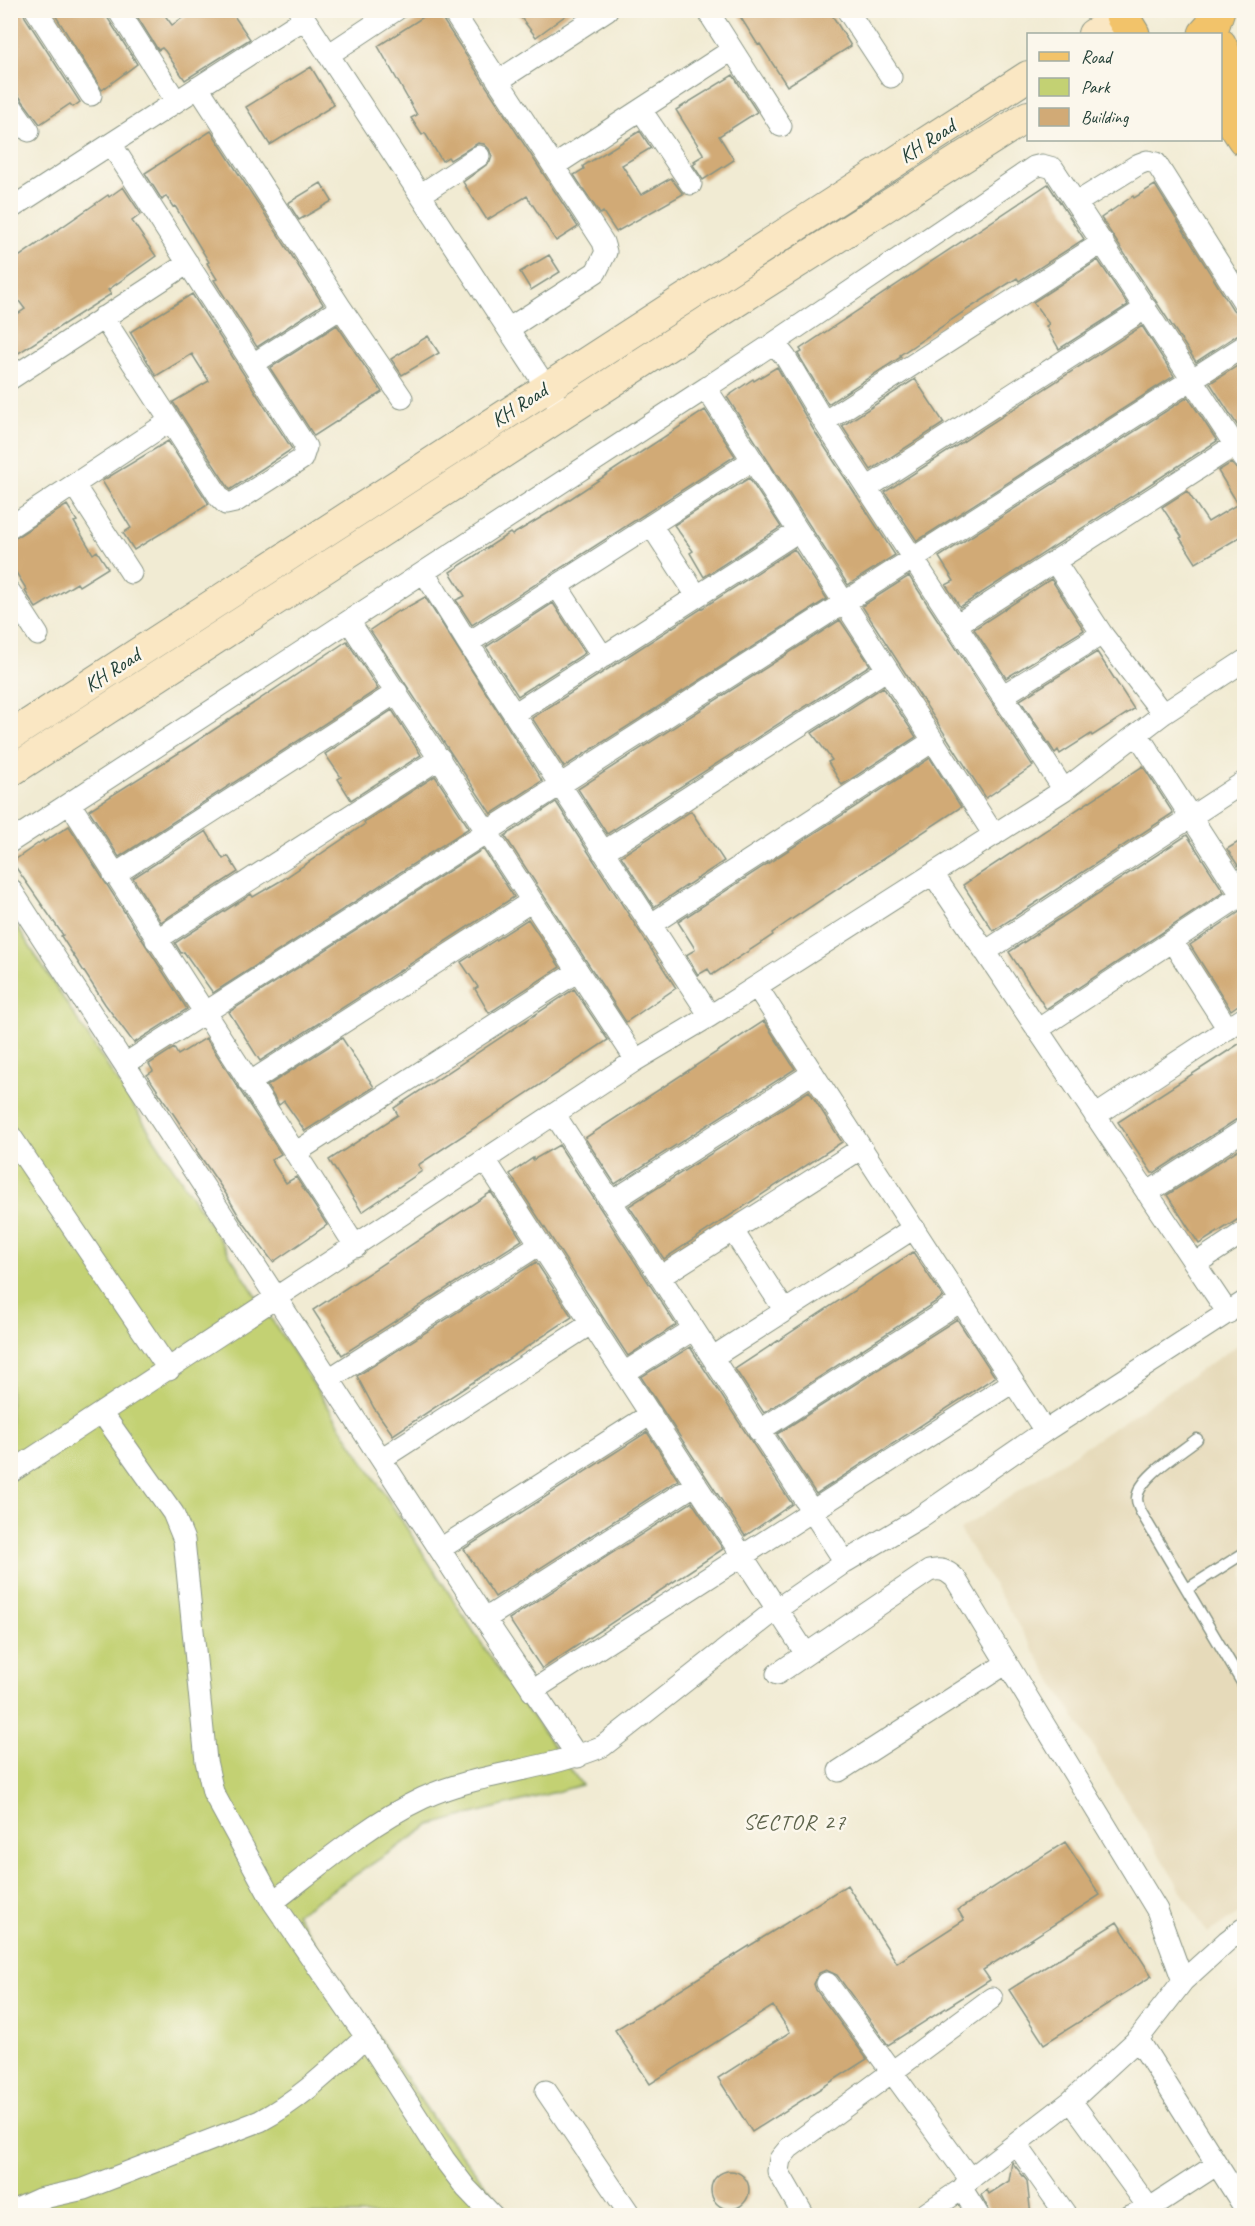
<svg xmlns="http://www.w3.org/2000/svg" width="1255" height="2226" font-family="Caveat,sans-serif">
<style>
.built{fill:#e6daba}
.green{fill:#c3d173;stroke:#718754;stroke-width:1.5}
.building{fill:#d1aa76}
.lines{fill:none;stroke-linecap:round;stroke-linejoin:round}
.service-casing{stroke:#889484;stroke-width:13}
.minor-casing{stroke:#889484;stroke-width:23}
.secondary-casing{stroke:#889484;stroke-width:32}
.primary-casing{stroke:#889484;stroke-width:35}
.service{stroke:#fff;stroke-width:10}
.minor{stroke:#fff;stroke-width:21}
.secondary{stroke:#fae7c3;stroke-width:30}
.primary{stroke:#f2c36a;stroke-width:33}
.labels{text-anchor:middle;stroke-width:5;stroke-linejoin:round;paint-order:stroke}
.street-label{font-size:21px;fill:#1f3d34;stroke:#fbf7ec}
.neighbourhood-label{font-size:22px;letter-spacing:1.5px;fill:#5d634b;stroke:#fbf7ec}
</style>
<rect width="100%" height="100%" fill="#fbf7ec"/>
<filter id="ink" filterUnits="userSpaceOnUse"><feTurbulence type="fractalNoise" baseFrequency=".0167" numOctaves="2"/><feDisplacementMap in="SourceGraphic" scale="12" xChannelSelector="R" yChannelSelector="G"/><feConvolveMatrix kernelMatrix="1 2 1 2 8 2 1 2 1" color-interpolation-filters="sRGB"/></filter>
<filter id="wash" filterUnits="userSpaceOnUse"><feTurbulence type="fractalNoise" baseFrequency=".008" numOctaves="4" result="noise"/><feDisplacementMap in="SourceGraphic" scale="24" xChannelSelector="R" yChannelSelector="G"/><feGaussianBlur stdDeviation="1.35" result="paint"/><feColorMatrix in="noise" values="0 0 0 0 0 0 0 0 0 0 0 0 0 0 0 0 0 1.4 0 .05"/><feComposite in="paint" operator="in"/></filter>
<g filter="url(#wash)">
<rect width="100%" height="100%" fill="#f1ebd3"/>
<path class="built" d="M1244 1341V1911L1207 1933 960 1530Z"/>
<path class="green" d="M10 916 504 1678 582 1785 431 1825 296 1914 438 2126 510 2215H11Z"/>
<g id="blocks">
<path class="building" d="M10 10H23L25 17 80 102 73 107 70 104 40 124 10 84Z
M52 10H105L107 17 137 64 102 90Z
M133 10H161L172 25 194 10H230L250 39 185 80 165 51 162 48 158 50Z
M434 10H439L441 17 578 227 556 241 527 196 487 220 463 182 490 162 492 156 489 149 484 144 478 143 450 160 448 157 442 161 425 133 422 135 411 118 417 115 378 46Z
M515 10H573L536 37Z
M736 10H829L851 46 787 86 760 44 758 45Z
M311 67 334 105 270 145 246 107Z
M733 75 757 112 719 136 734 160 703 180 693 165 696 163 694 161 704 155 676 110Z
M10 127 19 138 10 144Z
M211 131 323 304 257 347 214 280 217 279 207 263 209 262 175 206 173 207 166 196 162 200 145 173Z
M640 131 651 148 622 165 641 195 671 178 683 194 616 232 603 212 600 214 574 175 584 169 583 166Z
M321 183 332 201 299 220 288 203Z
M1048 184 1084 239 1019 281 1017 278 962 313 900 355 901 357 828 404 798 354 802 352 800 349Z
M1155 185 1233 310 1239 314 1245 316V333L1237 335 1196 362 1101 218 1133 196 1134 198Z
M123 187 141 214 132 221 156 256 108 290 111 294 17 354 10 345V319L25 309 10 289V263L108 195 109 197Z
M549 255 560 272 531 290 520 272Z
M1098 260 1128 305 1059 349 1046 326 1049 324 1033 302Z
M192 294 292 449 230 490 173 402 209 381 192 354 156 376 130 332Z
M337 325 382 392 314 436 270 368Z
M1142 326 1174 376 917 541 885 492Z
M428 336 439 353 402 375 391 359Z
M1245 361V437L1210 383Z
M777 367 813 429 895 555 848 585 727 397 753 379 754 381Z
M915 379 944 423 871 470 842 426Z
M1188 397 1217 441 960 607 946 585 954 581 939 557Z
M705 410 735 456 472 625 456 600 465 596 450 572 510 533 512 535 550 512Z
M168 441 209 504 134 550 123 533 131 528 102 481Z
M1231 463 1238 470 1245 472V534L1196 563 1180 538 1182 537 1162 507 1187 491 1208 522 1238 504 1218 471Z
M749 478 781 527 704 577 690 553 693 551 674 525Z
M67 505 77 521 74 522 93 554 97 551 108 568 79 586 77 583 36 608 25 591 27 590 10 563V541Z
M794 549 827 599 564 767 532 718Z
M909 576 1033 766 986 798 862 606Z
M1051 579 1084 630 1006 678 974 629Z
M425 597 542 781 491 814 370 630 398 611 399 612Z
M553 603 585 653 518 696 486 647Z
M840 620 870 665 607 834 578 789Z
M347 641 378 689 119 857 89 810 185 749Z
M1097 652 1134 709 1092 736 1091 734 1060 754 1058 750 1055 753 1020 700Z
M883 687 916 737 842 785 828 762 832 760 812 733Z
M392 710 421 755 351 800 338 779 341 777 325 754Z
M930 758 961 807 789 921 772 933 773 935 712 975 708 969 698 975 686 955 695 950 694 947 678 922Z
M1143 766 1173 813 993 931 963 885Z
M435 776 469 828 213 993 184 952 181 953 175 943 251 894 253 897 282 880 365 824 364 822Z
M556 802 676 988 626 1022 505 836Z
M691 811 724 861 654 907 621 856Z
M69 826 187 1009 134 1043 105 1004 61 936 63 935 12 862 43 840 44 842Z
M206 831 223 859 228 856 238 872 161 922 133 878Z
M1187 835 1224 892 1046 1009 1009 952Z
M1245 838V876L1227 849Z
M483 849 514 897 260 1061 229 1012Z
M1241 911 1245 912V1000L1231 1010 1190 945Z
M528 919 560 967 489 1013 475 989 478 987 461 962Z
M574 989 608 1040 418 1165 422 1171 362 1212 329 1160 398 1115 394 1108Z
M764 1021 795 1069 615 1184 585 1138Z
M206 1038 281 1154 271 1160 286 1183 296 1177 327 1225 273 1262 240 1218 226 1194 196 1150 197 1149 147 1075 153 1071 149 1064 174 1048 178 1055Z
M342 1038 374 1087 305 1131 284 1101 279 1105 267 1086Z
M1245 1040V1117L1237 1119 1154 1173H1152L1118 1122Z
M809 1091 842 1142 664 1259 629 1206Z
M559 1145 676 1325 628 1356 510 1174 533 1158V1160Z
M1245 1145V1215L1199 1244 1167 1195Z
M491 1192 522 1240 342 1355 313 1310Z
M913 1252 943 1297 764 1413 735 1369Z
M536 1262 572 1317 393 1435 374 1408 357 1376Z
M957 1319 995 1377 816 1494 777 1434Z
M690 1347 792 1504 745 1536 641 1377Z
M647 1432 678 1480 495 1597 464 1549Z
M692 1502 723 1549 542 1669 509 1619Z
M1065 1842 1100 1895 983 1970 990 1980 888 2045 837 1975 826 1970 819 1973 814 1984 816 1990 867 2059 752 2132 718 2078 790 2032 773 2006 650 2084 615 2030 847 1885 897 1963 964 1920 958 1910Z
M1117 1922 1152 1976 1044 2044 1009 1990Z
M1012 2162 1027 2181 1031 2216H992L981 2195 987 2190 989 2194 1009 2181Z
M711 2190a19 19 0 1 1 38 0a19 19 0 1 1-38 0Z"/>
</g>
</g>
<g filter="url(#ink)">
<use href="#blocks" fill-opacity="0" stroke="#889484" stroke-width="1.5"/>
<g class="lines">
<g class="service-casing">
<path id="service" d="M1197 1439C1181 1452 1139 1477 1137 1498 1137 1503 1139 1508 1141 1512L1244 1686
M1187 1589 1244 1553"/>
</g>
<g class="minor-casing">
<path id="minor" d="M36 10 91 95
M118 10 176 101
M299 10 554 399
M452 10 603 242 606 252 596 272 508 329
M707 10 781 126
M847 10 891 77
M328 55 396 10
M498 81 607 10
M198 87 341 308 253 364
M10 104 29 131
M641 110 691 184
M554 166 732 50
M420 195 479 156
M1076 203 1139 164 1147 161 1156 163 1244 303
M10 209 304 19
M341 308 402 398
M103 317 220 498 226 504 235 502 302 459 306 447 111 144
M774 343 1034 167 1042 165 1053 168 1244 459
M10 379 188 263
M824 422 1103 242
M74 485 131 573
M867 488 1146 308
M651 525 697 596
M10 527 170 421
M1055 562 1102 634 1163 714
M424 572 468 643 710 1016
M557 586 603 657
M10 592 38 635
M349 621 636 1060
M956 625 1235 445
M468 643 751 461
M1002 696 1102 634
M514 714 797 532
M1138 735 1244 899
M70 804 356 1247
M994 835 706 388 774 343 786 358 824 422 1064 790
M10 842 706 388
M603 852 886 670
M933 874 1228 1313
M114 875 397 692
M10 888 485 1619 578 1757
M650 925 933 741
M156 940 440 758
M1172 941 1228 1029
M985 952 1244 782
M757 987 1045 1431
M1037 1030 1242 895
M125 1064 1244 346
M249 1083 532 901
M555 1115 845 1562
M1095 1116 1244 1018
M10 1135 169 1370
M295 1153 578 971
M486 1161 806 1654
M1147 1193 1244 1130
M611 1202 813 1073
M733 1231 785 1311
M1195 1264 1244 1232
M660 1277 862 1148
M713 1357 914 1228
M624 1373 694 1329
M329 1379 540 1244
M102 1413 173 1513 184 1540 206 1761 213 1792 273 1902 366 2037 444 2159 466 2188 493 2216
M759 1431 961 1301
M381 1459 592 1323
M10 1473 636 1060 710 1016 1064 790 1163 714 1244 661
M440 1549 651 1414
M485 1619 696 1484
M777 1674 929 1571C941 1568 946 1570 955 1578L1157 1910 1183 1981
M532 1691 1013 1382
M839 1771 1007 1663
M273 1902C321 1865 368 1824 423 1798 480 1772 545 1771 603 1746L777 1609 845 1562 919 1518 1045 1431 1244 1302
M827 1983 970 2179
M1138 2039 1244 2207
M546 2091 631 2216
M1071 2101 1155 2216
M1017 2145 1067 2216
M962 2189 979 2216
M10 2212 39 2199 84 2189 260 2121C301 2099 332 2068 366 2037
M804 2216 778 2171 780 2159 789 2148 992 1998
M922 2216 962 2189 970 2179 1071 2101 1138 2039 1183 1981 1227 1941 1244 1928
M1130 2216 1150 2208 1216 2165"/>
</g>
<g class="secondary-casing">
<path id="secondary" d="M1093 34 1122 16
M10 736 1028 76
M10 772 739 300 1028 116"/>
</g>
<g class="primary-casing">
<path id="primary" d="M1122 10V16L1133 34
M1205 34 1213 25 1218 10
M1220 45 1244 99
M1220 102 1244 139"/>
</g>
<use href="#service" class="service"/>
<use href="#minor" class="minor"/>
<use href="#secondary" class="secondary"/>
<use href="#primary" class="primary"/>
</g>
</g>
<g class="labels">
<g class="street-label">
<text transform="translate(927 141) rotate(-33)" y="7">KH Road</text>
<text transform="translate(519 405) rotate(-33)" y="7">KH Road</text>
<text transform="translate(112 670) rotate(-33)" y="7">KH Road</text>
</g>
<g class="neighbourhood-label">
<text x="795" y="1829">SECTOR 27</text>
</g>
</g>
<rect width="1255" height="2226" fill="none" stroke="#fbf7ec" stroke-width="36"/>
<rect x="1027" y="33" width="195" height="108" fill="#fbf7ec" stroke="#a3ada2" stroke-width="1.5"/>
<rect x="1039" y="52" width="30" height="9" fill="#f2c36a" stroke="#a3ada2" stroke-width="1.5"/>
<text x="1081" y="63" font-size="18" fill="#1f3d34">Road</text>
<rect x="1039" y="78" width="30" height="18" fill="#c3d173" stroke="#a3ada2" stroke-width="1.5"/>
<text x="1081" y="93" font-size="18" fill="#1f3d34">Park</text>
<rect x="1039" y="108" width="30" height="18" fill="#d1aa76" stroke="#a3ada2" stroke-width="1.5"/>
<text x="1081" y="123" font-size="18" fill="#1f3d34">Building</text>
</svg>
